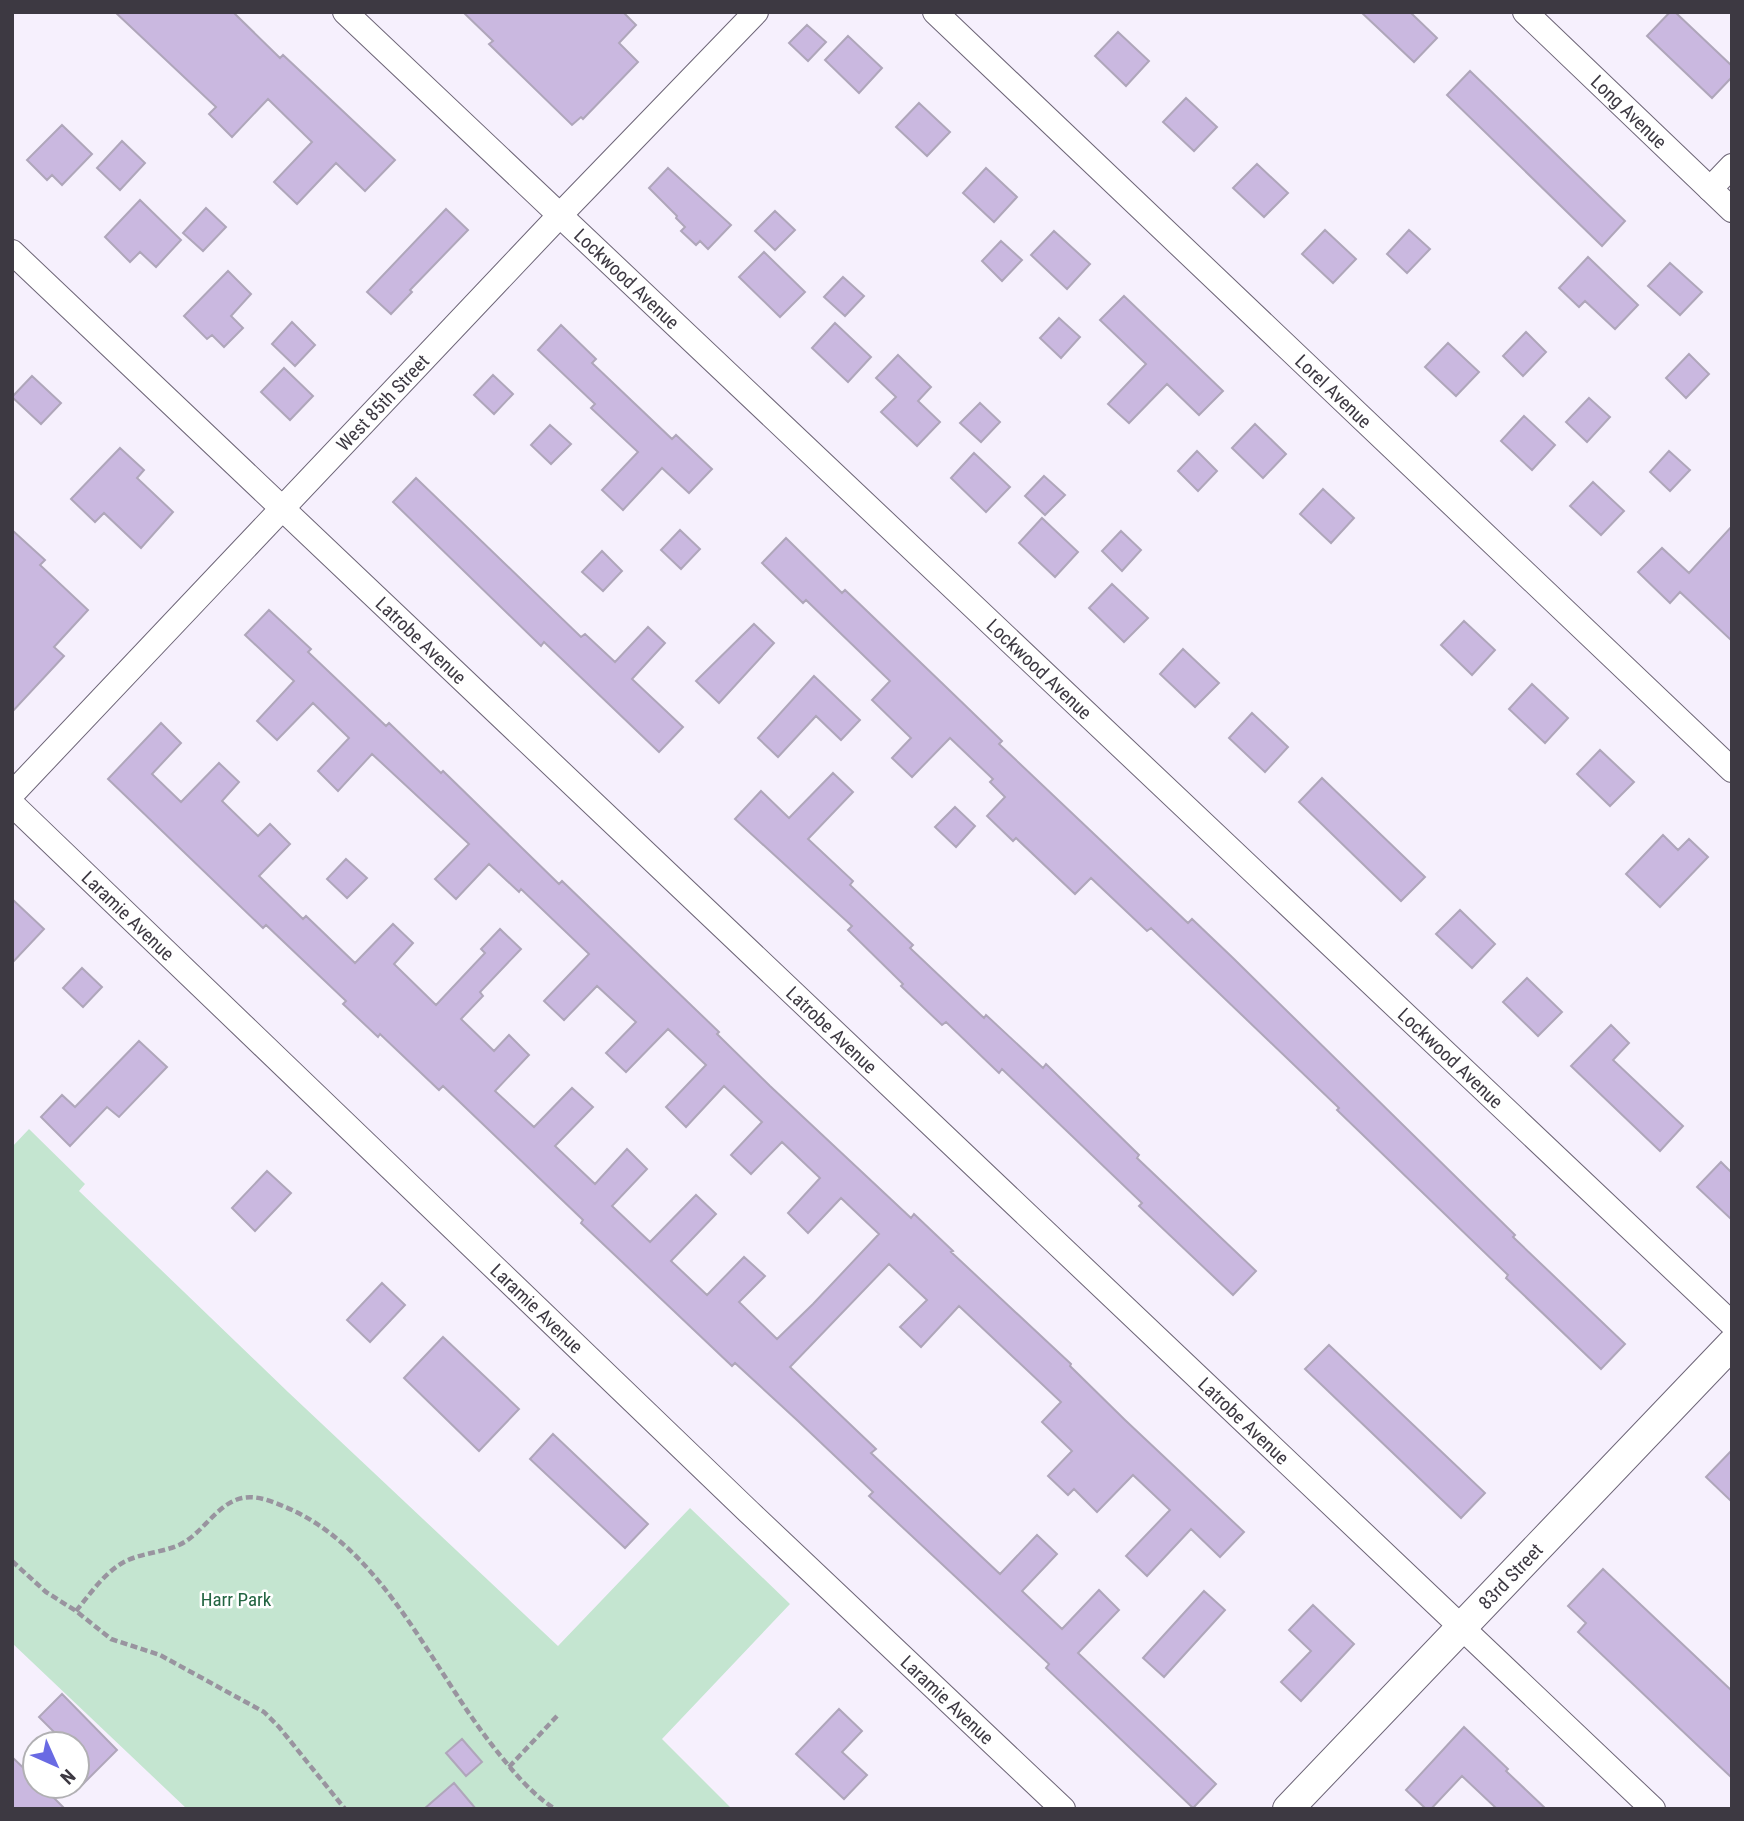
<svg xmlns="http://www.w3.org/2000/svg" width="1744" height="1821" font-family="'Roboto Condensed',sans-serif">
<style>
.green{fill:#c4e5d0}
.building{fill:#cab8e0;stroke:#afa6ba;stroke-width:2}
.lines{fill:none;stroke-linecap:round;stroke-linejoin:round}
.minor-casing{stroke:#6d6577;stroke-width:26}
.tertiary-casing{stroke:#6d6577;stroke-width:32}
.path{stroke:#99949f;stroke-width:4.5;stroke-dasharray:7 3.5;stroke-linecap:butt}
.minor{stroke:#fff;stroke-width:24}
.tertiary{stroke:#fff;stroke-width:30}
.labels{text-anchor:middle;stroke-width:5;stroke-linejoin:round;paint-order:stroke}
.street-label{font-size:19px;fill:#3d3942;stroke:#fff}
.park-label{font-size:19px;fill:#236542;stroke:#fff}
</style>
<rect width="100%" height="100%" fill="#f6f0fd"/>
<path class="green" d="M29 1129 85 1184 79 1191 288 1392 558 1646 690 1508 790 1604 662 1739 732 1809H187L12 1643V1147Z"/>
<path class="building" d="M115 12H233L280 58 283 55 395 160 365 191 336 163 297 204 274 182 312 142 268 99 232 137 209 114 216 107Z
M463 12H623L636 25 619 43 638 62 583 119 581 117 572 125 489 44 493 41Z
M1361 12H1410L1437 38 1414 62Z
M1670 12H1675L1732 66V77L1712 98 1647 36Z
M807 25 826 42 808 61 789 43Z
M1118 32 1149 61 1126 86 1095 56Z
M848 36 882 68 859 93 825 60Z
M1470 71 1625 221 1602 246 1447 95Z
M1186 98 1217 127 1194 151 1163 122Z
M919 103 950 132 927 156 896 127Z
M62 125 92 154 62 185 52 175 47 180 27 160Z
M122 141 145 163 120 190 97 168Z
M1257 164 1288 193 1264 217 1233 188Z
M668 168 731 225 708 249 700 241 696 245 681 231 685 227 676 218 677 216 649 188Z
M986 168 1017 197 994 222 963 193Z
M140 200 181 240 156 267 140 252 130 262 105 237Z
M206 208 226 227 203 251 183 233Z
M446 209 468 230 410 290 412 292 391 314 367 292Z
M775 211 795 230 775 250 755 231Z
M1325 230 1356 259 1333 283 1302 254Z
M1409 230 1430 249 1407 273 1387 254Z
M1054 231 1090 264 1067 289 1031 255Z
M1001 241 1022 260 1002 281 982 261Z
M764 252 805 292 780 317 739 277Z
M1588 257 1638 305 1615 329 1585 301 1579 307 1559 288Z
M1670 263 1702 292 1680 315 1648 286Z
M228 271 251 294 231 316 243 328 224 347 212 335 207 339 184 316Z
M843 277 864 296 845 316 824 297Z
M1124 296 1223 391 1199 415 1167 384 1129 423 1108 404 1146 364 1100 320Z
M1059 318 1080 337 1061 358 1040 338Z
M292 322 315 345 295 366 272 344Z
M835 323 871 357 848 382 812 348Z
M561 325 596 359 592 363 672 439 676 435 712 469 689 493 662 468 623 510 602 490 638 452 591 408 595 404 538 350Z
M1526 332 1546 352 1523 376 1503 356Z
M1448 343 1479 372 1456 396 1425 367Z
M1689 354 1709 374 1686 398 1666 378Z
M898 355 931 387 918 401 940 422 917 446 881 412 896 397 876 378Z
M284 368 313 396 290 420 261 392Z
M493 375 513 394 494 414 474 395Z
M32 376 61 403 41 424 12 397Z
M1589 398 1610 417 1587 442 1566 422Z
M980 403 1000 422 981 442 960 423Z
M1524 416 1555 445 1532 470 1501 441Z
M1255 424 1286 454 1263 478 1232 448Z
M550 425 571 444 551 464 531 445Z
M120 448 144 470 137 478 173 512 141 548 104 513 95 522 71 499Z
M1197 451 1217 471 1198 491 1178 471Z
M1669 451 1690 470 1670 491 1650 472Z
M974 453 1010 487 986 512 951 478Z
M1044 476 1065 495 1045 515 1025 496Z
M416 478 581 637 585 634 615 662 648 627 665 643 632 679 683 727 659 752 544 642 541 646 393 502Z
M1593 482 1624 511 1601 535 1570 506Z
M1323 489 1354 518 1331 543 1300 514Z
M1042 518 1078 552 1055 577 1019 543Z
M1732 526V641L1680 592 1670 603 1638 572 1662 548 1689 573Z
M12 530 45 560 40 565 88 610 54 647 64 656 12 712Z
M680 530 700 549 681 569 661 550Z
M1121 531 1141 550 1122 571 1102 551Z
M786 538 842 593 845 590 945 686 1002 741 999 744 1188 923 1192 919 1233 958 1515 1235 1513 1237 1625 1344 1601 1369 1506 1278 1508 1275 1337 1110 1339 1108 1151 928 1147 931 1091 878 1075 894 1016 838 1013 841 987 816 1005 797 990 782 993 779 950 738 912 777 892 758 911 738 872 700 890 681 806 600 803 603 762 563Z
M602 551 622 571 603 591 582 572Z
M1112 584 1148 618 1124 642 1089 608Z
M269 610 311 649 308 652 386 726 389 723 441 773 443 771 559 884 562 881 719 1032 717 1034 770 1086 911 1218 914 1214 953 1251 951 1252 1071 1364 1070 1366 1125 1420 1244 1532 1220 1557 1191 1529 1147 1576 1126 1556 1170 1510 1133 1475 1097 1512 1074 1489 1068 1495 1048 1476 1072 1451 1042 1422 1061 1402 959 1306 921 1347 900 1327 927 1300 889 1264 790 1367 876 1449 871 1453 1000 1574 1037 1535 1057 1554 1022 1591 1062 1629 1099 1590 1119 1610 1078 1653 1216 1784 1193 1808 1046 1668 1049 1664 869 1496 873 1492 798 1421 735 1363 732 1366 581 1223 583 1220 443 1086 439 1090 380 1034 378 1037 343 1004 346 1001 266 925 263 928 108 779 161 723 181 743 152 774 181 802 219 763 239 782 222 801 258 836 270 824 290 844 259 876 303 919 306 916 355 963 393 924 413 943 394 964 436 1005 485 953 481 949 500 929 521 949 480 992 483 996 461 1019 494 1051 509 1035 529 1055 495 1091 534 1127 572 1088 593 1107 555 1146 595 1184 627 1149 647 1169 612 1206 650 1242 696 1195 716 1214 671 1261 707 1295 744 1257 765 1276 739 1302 777 1339 813 1304 879 1234 841 1198 808 1233 788 1213 820 1178 782 1142 751 1174 731 1155 762 1122 724 1086 686 1127 666 1107 706 1065 668 1029 626 1072 606 1053 636 1022 597 986 564 1020 544 1001 589 954 521 889 519 892 489 864 456 899 435 879 469 844 372 754 338 791 318 771 349 738 313 703 277 740 257 721 294 681 245 635Z
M1464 621 1495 650 1472 675 1441 645Z
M754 624 774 643 719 703 696 681Z
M1183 649 1219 683 1195 707 1160 674Z
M814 676 860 720 841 740 816 716 778 757 758 738Z
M1532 684 1568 718 1545 743 1509 709Z
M1252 713 1288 747 1265 772 1229 738Z
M1600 750 1634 782 1610 806 1577 774Z
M833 773 853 792 808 839 853 881 850 885 913 945 910 948 984 1018 986 1015 1043 1068 1046 1064 1139 1155 1137 1158 1256 1271 1233 1295 1139 1206 1142 1203 1002 1069 999 1073 946 1022 942 1025 901 986 903 984 848 930 852 926 735 819 761 791 789 818Z
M1322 778 1425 877 1401 901 1299 802Z
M955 807 975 826 956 847 935 827Z
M1663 835 1678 850 1689 839 1708 857 1660 907 1626 874Z
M346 859 367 878 347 898 327 879Z
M12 899 44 929 12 963Z
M1460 910 1495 944 1472 968 1436 934Z
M82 968 102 987 83 1007 63 988Z
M1527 978 1562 1012 1538 1036 1503 1002Z
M1611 1025 1629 1043 1613 1060 1683 1126 1660 1151 1571 1066Z
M139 1041 167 1067 119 1117 107 1107 70 1146 41 1117 62 1095 75 1107Z
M1721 1162 1732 1173V1220L1697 1187Z
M267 1171 291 1193 255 1231 232 1208Z
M382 1283 405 1305 370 1342 347 1320Z
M443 1337 519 1409 479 1451 404 1378Z
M1329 1345 1485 1493 1461 1518 1305 1369Z
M553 1434 648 1524 625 1548 530 1459Z
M1732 1450V1502L1706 1477Z
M1603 1569 1732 1691V1778L1578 1632 1586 1623 1568 1606Z
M1204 1591 1225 1610 1164 1677 1143 1658Z
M1313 1605 1354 1644 1301 1701 1281 1682 1311 1651 1289 1630Z
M62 1694 117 1750 77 1790V1744H66L39 1717Z
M839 1709 862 1731 842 1752 867 1775 844 1799 796 1754Z
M1464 1727 1508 1769 1506 1771 1546 1809H1497L1462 1776 1431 1809H1426L1406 1790Z
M462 1739 482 1762 466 1776 446 1753Z
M12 1757 35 1779V1786H42L65 1809H12Z
M454 1783 476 1809H424Z"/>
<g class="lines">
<g class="minor-casing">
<g id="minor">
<path id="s1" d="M345 12 1732 1324"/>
<path id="s2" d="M935 12 1732 770"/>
<path id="s3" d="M1525 12 1732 210"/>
<path d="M1710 189 1732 166"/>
<path id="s4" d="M12 252 1653 1809"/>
<path id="s5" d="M12 794 560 215 756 12"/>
<path id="s6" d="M12 804 749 1512 1063 1809"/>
</g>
</g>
<g class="tertiary-casing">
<g id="tertiary">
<path id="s7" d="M1288 1809 1732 1344"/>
</g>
</g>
<path class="path" d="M12 1561 46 1592 76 1611 111 1639 160 1655 264 1712 279 1727 345 1809
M76 1611C91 1593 106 1570 128 1560 144 1553 163 1552 179 1545 203 1534 216 1504 242 1498 256 1495 271 1501 283 1506 382 1546 430 1666 492 1745 511 1769 530 1793 555 1809
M509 1767 558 1715"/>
<use href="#minor" class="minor"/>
<use href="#tertiary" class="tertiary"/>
</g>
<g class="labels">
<g class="street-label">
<text dy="7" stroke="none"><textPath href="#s3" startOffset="144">Long Avenue</textPath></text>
<text dy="7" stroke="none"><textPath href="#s1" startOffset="388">Lockwood Avenue</textPath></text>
<text dy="7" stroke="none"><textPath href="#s2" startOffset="550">Lorel Avenue</textPath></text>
<text dy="7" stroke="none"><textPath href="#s5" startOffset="539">West 85th Street</textPath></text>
<text dy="7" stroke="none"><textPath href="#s4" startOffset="564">Latrobe Avenue</textPath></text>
<text dy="7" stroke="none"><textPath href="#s1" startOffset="956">Lockwood Avenue</textPath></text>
<text dy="7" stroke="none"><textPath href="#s6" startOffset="161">Laramie Avenue</textPath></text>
<text dy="7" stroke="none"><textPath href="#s4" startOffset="1130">Latrobe Avenue</textPath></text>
<text dy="7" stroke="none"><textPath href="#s1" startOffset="1522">Lockwood Avenue</textPath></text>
<text dy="7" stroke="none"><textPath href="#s6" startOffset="728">Laramie Avenue</textPath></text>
<text dy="7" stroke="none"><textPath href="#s4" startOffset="1698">Latrobe Avenue</textPath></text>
<text dy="7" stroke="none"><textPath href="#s7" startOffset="322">83rd Street</textPath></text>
<text dy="7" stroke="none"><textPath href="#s6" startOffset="1295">Laramie Avenue</textPath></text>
</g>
<g class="park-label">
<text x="236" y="1606">Harr Park</text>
</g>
</g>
<rect width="1744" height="1821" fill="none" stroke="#3d3942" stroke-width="28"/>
<g transform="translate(56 1765) rotate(135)"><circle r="33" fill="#ffffff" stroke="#b1b0b3" stroke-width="2"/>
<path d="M0-5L12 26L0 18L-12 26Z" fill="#696ae3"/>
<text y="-10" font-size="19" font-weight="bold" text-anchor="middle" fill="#3d3942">N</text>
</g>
</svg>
